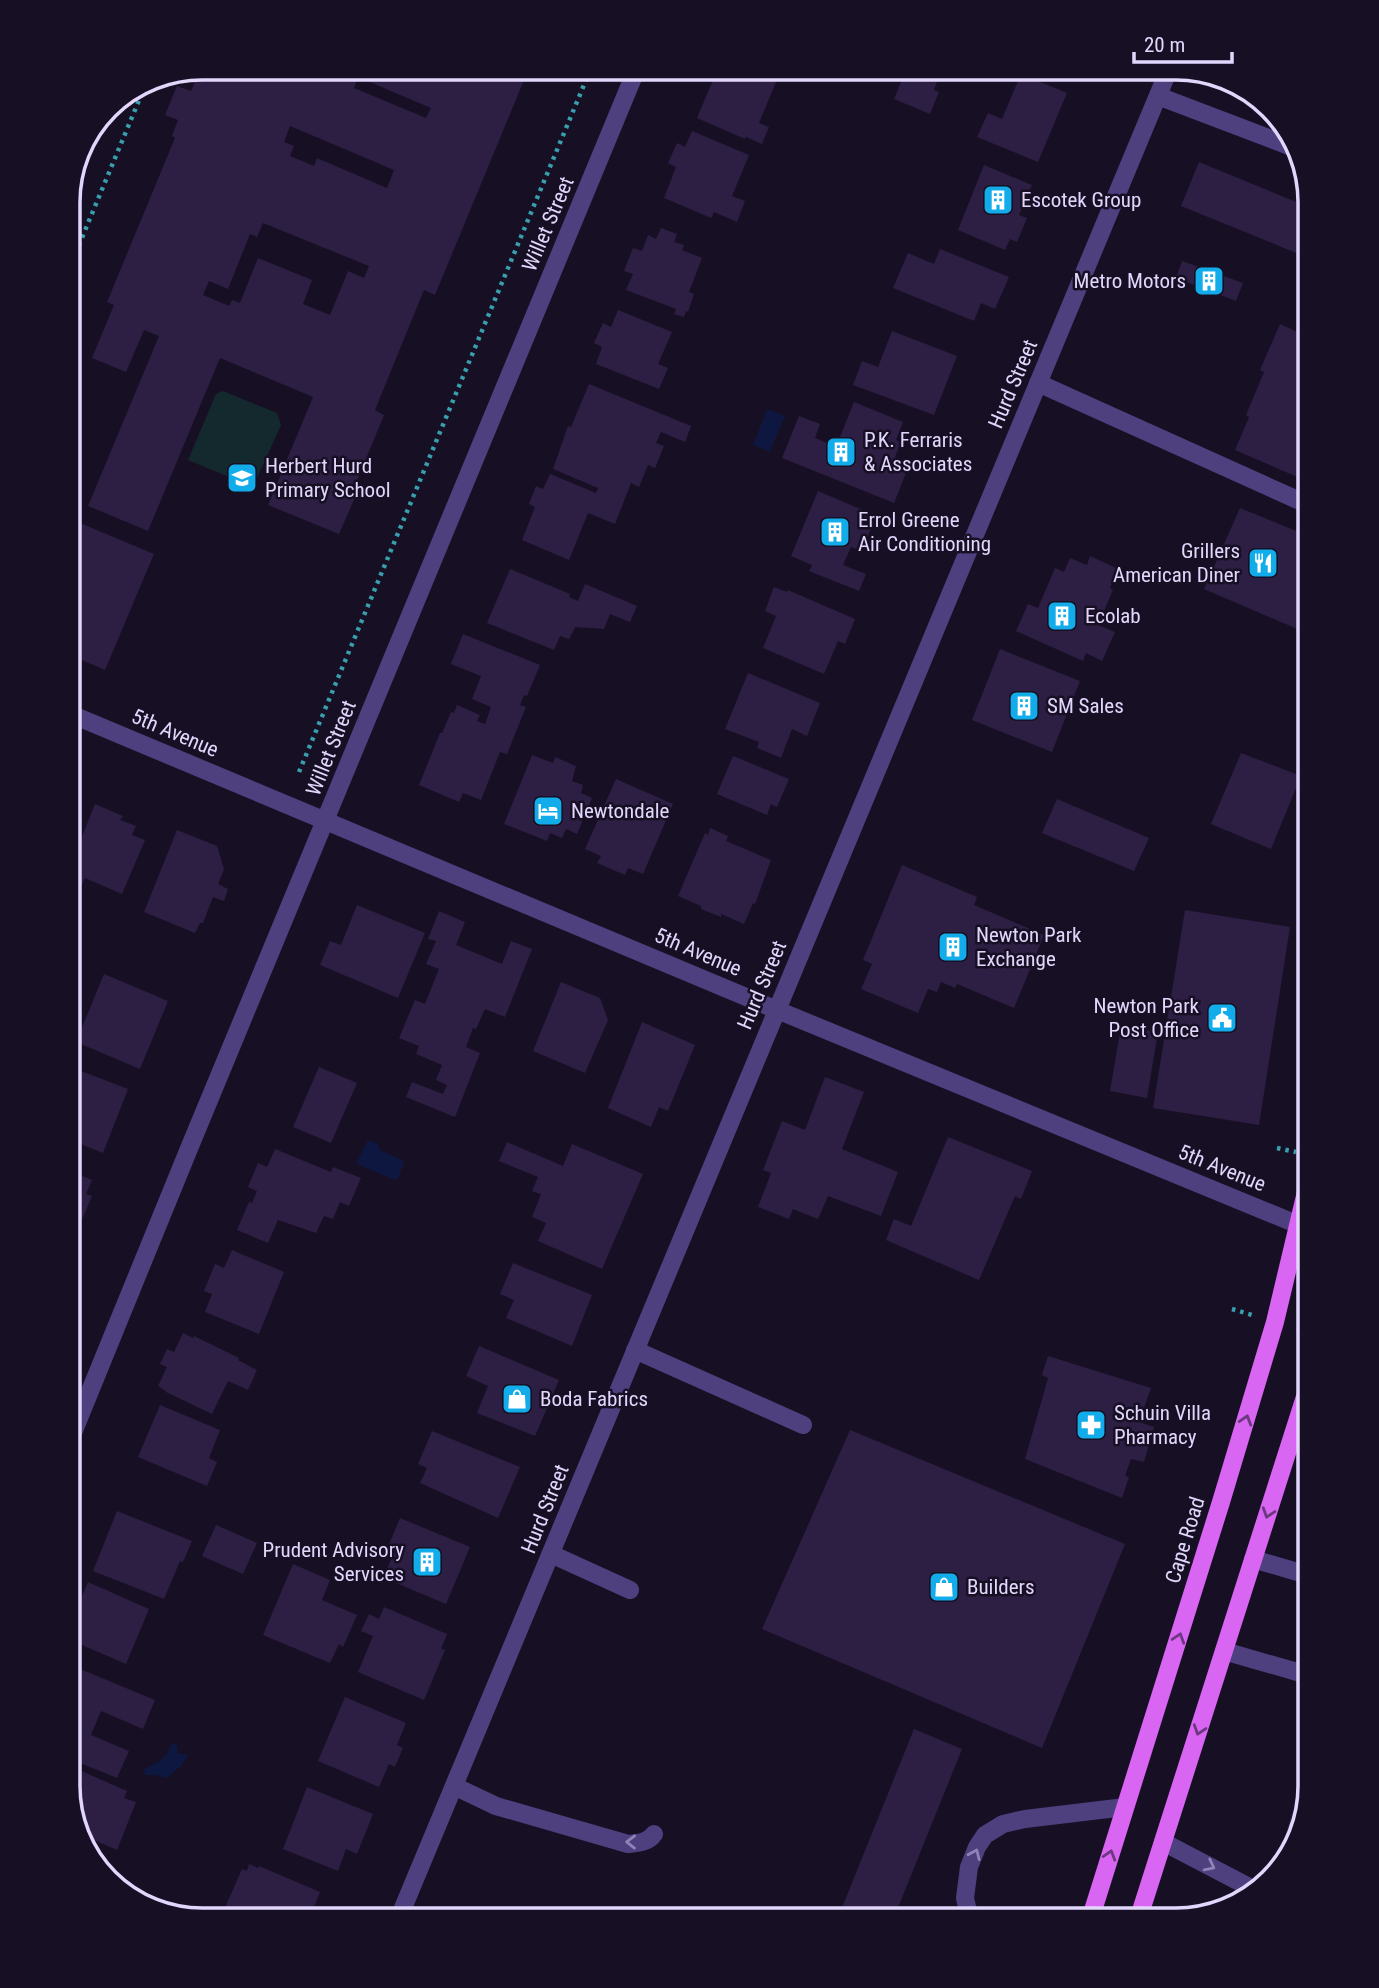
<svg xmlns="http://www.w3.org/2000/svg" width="1379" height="1988" font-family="'Roboto Condensed',sans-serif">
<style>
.green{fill:#14292d}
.water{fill:#0e173f}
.building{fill:#2d1e43;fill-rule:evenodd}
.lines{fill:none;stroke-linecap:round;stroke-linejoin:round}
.path{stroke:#399ead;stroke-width:4.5;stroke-dasharray:3.5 5;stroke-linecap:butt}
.minor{stroke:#4e3f7f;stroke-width:18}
.major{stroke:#d966f3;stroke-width:18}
.oneway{stroke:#6e3781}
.oneway2{stroke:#9183b7}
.labels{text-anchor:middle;stroke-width:5;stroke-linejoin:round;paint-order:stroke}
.poi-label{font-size:21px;fill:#e2d6fc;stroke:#171024;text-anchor:start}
.street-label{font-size:21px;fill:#e2d6fc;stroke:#171024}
.rim{fill:none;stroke:#e2d6fc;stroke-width:3.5}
</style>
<rect width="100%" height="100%" fill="#171024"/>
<path class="green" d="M223 391 277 413 281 425 253 487 188 460 216 394Z"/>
<path class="water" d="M767 409 785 416 770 452 753 445Z
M368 1140 378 1144 380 1150 404 1161 398 1179 395 1180 359 1165 357 1162Z
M173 1742 177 1746 178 1754H186L188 1756 181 1766 167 1778 156 1775H145L143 1770 160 1761 168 1752Z"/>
<path class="building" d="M206 68H314L313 71 334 79 338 68H529L435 295 424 290 375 410 384 415 352 493 356 495 339 534 268 505 313 397 220 358 148 531 88 506 159 336 144 330 126 372 92 358 114 305 107 302 175 138 172 136 178 120 165 115 177 86 191 91 200 69 205 71ZM358 77 431 108 426 118 354 88ZM290 126 394 170 387 188 317 158 314 166 290 156 294 146 284 142ZM263 223 369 266 364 278 348 271 330 315 303 304 312 280 258 258 240 303 232 300 229 306 203 295 209 281 228 289 250 234 257 237Z
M718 68H745L776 82 759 123 769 127 762 144 746 137 745 139 697 118Z
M907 68H942L934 90 939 92 930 114 894 99Z
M1021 74 1067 93 1038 162 977 137 988 113 1002 119Z
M692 131 749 155 732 196 745 201 737 222 714 212 711 218 664 198 676 167 668 163 677 143 685 147Z
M1199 162 1311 208V259L1181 206Z
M984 165 1032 185 1019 215 1027 218 1017 242 1010 239 1005 250 958 230Z
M661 228 677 234 674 242 684 245 682 250 702 258 689 292 694 294 688 312 686 311 684 317 674 314 676 309 626 290 633 274 624 271 633 248 642 251 648 235 656 239Z
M940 249 1009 277 995 309 981 303 974 321 893 288 908 253 934 264Z
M1182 261 1243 283 1236 301 1176 278Z
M618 310 672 332 658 364 668 368 659 389 596 364 602 347 594 343 603 323 611 327Z
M1280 324 1311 338V415L1302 437 1311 441V459L1302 479 1235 450 1249 417 1246 415 1264 372 1260 370Z
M892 331 957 356 934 415 853 385 862 361 878 367Z
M589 384 691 426 685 442 661 432 656 443 664 446 655 468 648 465 639 487 631 483 615 524 588 513 569 560 522 540 535 507 529 504 536 486 543 489 550 474 596 493 598 488 553 469 568 426 571 427Z
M854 402 903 422 896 440 901 442 895 457 910 463 894 503 782 458 799 416 820 424 815 438 836 447Z
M818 491 865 511 864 513 875 518 862 551 851 547 843 565 866 574 859 591 809 571 812 565 791 556Z
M1240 508 1311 537V635L1204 589Z
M68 518 154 554 105 670 68 654Z
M1090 556 1118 569 1110 588 1113 590 1098 625 1115 632 1102 661 1086 653 1083 661 1016 631 1028 604 1038 608 1055 568 1064 572 1070 558 1087 565Z
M510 569 570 594 569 597 578 601 585 584 637 606 630 622 610 614 604 629 575 627 569 639 560 636 554 650 487 623Z
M774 587 787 592 788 590 855 619 845 644 838 641 824 674 763 648 776 616 765 611Z
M463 634 540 665 527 696 524 695 520 705 526 707 507 754 500 752 481 800 463 793 459 802 419 785 440 733H442L451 712 454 713 457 705 480 715 477 721 485 724 491 707 472 699 481 676 451 664Z
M1000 649 1080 681 1052 752 972 720Z
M748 673 820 703 807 736 792 729 781 758 757 748 759 742 725 729Z
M1241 753 1301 776 1271 849 1211 824Z
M532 755 553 763 555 757 576 766 572 781 583 785 581 793 592 798 577 834 566 829 562 838 550 833 547 841 504 824Z
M733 756 789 779 777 807 771 804 767 815 717 794Z
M616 779 673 804 643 874 628 868 625 875 597 863 601 856 585 849Z
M1057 799 1149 838 1134 871 1042 833Z
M95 804 123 816 120 820 136 826 132 835 145 840 122 894 85 878 68 917V877H70L72 872 68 871Z
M710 828 728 836 726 841 771 860 755 904 753 903 744 924 721 914V917L701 909V906L678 896 705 833 708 835Z
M177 830 217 846 224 869 218 884 228 889 224 901 213 897 203 923H200L195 933 144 912Z
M902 865 977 897 974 905 1044 935 1014 1008 957 984 955 988 941 982 937 992 928 989 918 1013 861 989 872 964 863 960Z
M357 905 425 933 398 998 320 965 330 941 341 945Z
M1185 910 1290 927 1259 1125 1153 1108Z
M439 911 465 922 456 945 502 964 511 941 532 949 505 1017 485 1009 476 1029 473 1028 466 1047 480 1053 455 1117 406 1097 412 1082 443 1094 447 1085 436 1080 442 1065 416 1054 419 1046 399 1038 415 1000 425 1004 439 969 426 964 436 941 428 939Z
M104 974 168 1001 140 1069 76 1042Z
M561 982 600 998 608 1020 585 1073 533 1051Z
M642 1022 695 1045 668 1111 659 1107 651 1127 608 1108Z
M1121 1026 1158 1032 1147 1098 1110 1091Z
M68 1066 128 1089 103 1153 68 1139Z
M319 1067 357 1083 331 1143 293 1127Z
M825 1077 864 1092 842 1149 898 1172 881 1216 828 1196 818 1219 793 1209 789 1219 758 1207 771 1173 763 1170 782 1121 805 1130Z
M948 1137 1032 1171 1021 1199 1015 1196 979 1280 886 1240 894 1219 911 1226Z
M507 1142 563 1166 572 1144 643 1174 602 1269 538 1241 546 1223 532 1217 541 1194 532 1191 538 1177 499 1161Z
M275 1149 331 1172 333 1167 361 1178 349 1206 340 1202 333 1219 324 1216 316 1233 278 1220 268 1243 237 1230 249 1202 252 1203 257 1191 248 1187 258 1163 267 1167Z
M68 1170 92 1180 86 1194 92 1196 82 1220 77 1218 70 1233 68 1232Z
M232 1250 284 1272 259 1334 205 1312 212 1294 204 1291 215 1264 224 1268Z
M513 1263 592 1295 572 1346 506 1318 514 1300 500 1294Z
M183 1333 193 1338 194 1336 239 1358 238 1360 257 1370 248 1390 228 1381 212 1414 166 1392V1391L158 1386 167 1367 160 1364 167 1349 174 1352Z
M479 1346 559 1380 535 1436 477 1413 488 1386 466 1376Z
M1048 1356 1151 1388 1139 1422 1154 1427 1144 1462 1131 1459 1125 1476 1129 1477 1122 1498 1025 1459 1048 1378 1042 1375Z
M160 1405 220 1430 209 1458 217 1462 207 1486 138 1457Z
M850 1430 1125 1544 1042 1748 762 1629Z
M432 1431 520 1467 498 1518 420 1483 427 1468 418 1464Z
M117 1511 192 1541 183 1562 180 1561 164 1599 93 1571Z
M400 1518 470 1547 446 1604 396 1583 399 1576 386 1571 394 1553 387 1549Z
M216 1525 257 1543 243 1574 202 1556Z
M293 1564 330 1580 322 1600 357 1615 343 1647 339 1644 330 1663 263 1635Z
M88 1582 149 1609 126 1664 68 1639V1628Z
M384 1607 447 1634 441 1649 445 1650 424 1700 358 1672 373 1636 361 1631 369 1614 379 1619Z
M68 1664 155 1700 143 1729 101 1711 91 1735 129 1751 117 1778 68 1758Z
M345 1697 406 1723 397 1745 403 1748 395 1767 389 1764 379 1787 318 1761Z
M914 1729 962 1749 893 1920H837Z
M1306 1769 1311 1771V1786L1297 1837 1286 1833Z
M79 1770 127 1791 124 1798 136 1802 117 1850 82 1835 69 1788 71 1789Z
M307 1787 373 1814 357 1854 346 1849 338 1871 283 1849Z
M249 1864 258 1868 259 1866 320 1892 309 1920 220 1919 242 1869 247 1871Z"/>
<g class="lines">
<path class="path" d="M69 269 147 81
M299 772 591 68
M1277 1148 1296 1152
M1232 1309 1252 1315
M1297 1328 1311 1332"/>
<path class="minor" d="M1158 96 1297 149
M1038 383 1311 506
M68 713 777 1010 1311 1230
M635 1350 803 1425
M68 1445 188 1151 637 68
M551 1554 630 1590
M1253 1559 1311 1576
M1224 1651 1311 1676
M454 1786 496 1806 628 1844C637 1843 648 1843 654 1834
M1163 1842 1251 1888V1895
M398 1920 1169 69
M970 1920 965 1898 969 1867 977 1847 985 1835 1003 1824 1025 1819 1125 1807"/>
<path class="major" d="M1090 1920 1221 1502 1275 1322 1311 1171
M1138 1920 1311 1378"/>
</g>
<defs><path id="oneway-chevron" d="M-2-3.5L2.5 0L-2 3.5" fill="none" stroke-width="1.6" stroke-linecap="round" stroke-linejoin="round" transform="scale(1.75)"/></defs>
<g class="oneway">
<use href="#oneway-chevron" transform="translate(1246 1420) rotate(-73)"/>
<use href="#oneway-chevron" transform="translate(1268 1513) rotate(108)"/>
<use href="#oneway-chevron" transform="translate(1179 1638) rotate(-72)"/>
<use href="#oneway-chevron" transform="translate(1199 1730) rotate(108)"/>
<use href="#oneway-chevron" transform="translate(1110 1855) rotate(-73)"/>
</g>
<g class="oneway2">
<use href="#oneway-chevron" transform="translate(631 1842) rotate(-179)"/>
<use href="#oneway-chevron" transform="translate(975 1854) rotate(-66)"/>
<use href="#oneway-chevron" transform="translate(1210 1866) rotate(27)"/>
</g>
<defs>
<g id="building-square" transform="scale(1.575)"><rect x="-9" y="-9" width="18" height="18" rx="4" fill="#13aceb" stroke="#171024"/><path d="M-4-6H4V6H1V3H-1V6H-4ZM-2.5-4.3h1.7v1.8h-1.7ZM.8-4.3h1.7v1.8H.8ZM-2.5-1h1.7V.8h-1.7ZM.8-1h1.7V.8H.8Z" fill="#fff"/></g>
<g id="school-square" transform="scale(1.575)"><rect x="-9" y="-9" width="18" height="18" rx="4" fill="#13aceb" stroke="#171024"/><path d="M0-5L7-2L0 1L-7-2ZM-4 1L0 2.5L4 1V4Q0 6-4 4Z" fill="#fff"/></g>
<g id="restaurant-square" transform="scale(1.575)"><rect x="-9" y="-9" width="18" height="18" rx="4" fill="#13aceb" stroke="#171024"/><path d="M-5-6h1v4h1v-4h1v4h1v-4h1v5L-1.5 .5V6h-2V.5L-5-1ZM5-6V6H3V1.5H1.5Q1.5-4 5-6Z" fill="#fff"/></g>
<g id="hotel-square" transform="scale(1.575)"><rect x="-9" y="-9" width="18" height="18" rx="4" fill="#13aceb" stroke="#171024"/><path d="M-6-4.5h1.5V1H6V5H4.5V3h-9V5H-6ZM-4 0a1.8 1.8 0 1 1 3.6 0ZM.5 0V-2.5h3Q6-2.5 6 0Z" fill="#fff"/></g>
<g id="civic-square" transform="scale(1.575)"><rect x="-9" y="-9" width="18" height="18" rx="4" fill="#13aceb" stroke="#171024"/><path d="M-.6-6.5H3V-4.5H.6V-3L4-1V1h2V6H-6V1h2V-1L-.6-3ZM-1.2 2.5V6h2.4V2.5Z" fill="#fff"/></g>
<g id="shop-square" transform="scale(1.575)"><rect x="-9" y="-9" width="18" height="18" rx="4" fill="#13aceb" stroke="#171024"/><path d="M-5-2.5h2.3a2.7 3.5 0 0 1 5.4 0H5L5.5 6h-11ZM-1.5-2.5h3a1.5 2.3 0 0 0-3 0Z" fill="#fff"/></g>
<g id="pharmacy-square" transform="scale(1.575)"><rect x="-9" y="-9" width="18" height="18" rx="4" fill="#13aceb" stroke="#171024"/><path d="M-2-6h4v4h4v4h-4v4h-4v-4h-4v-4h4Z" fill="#fff"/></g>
</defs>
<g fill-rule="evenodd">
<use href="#building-square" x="998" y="200"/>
<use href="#building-square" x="1209" y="281"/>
<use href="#building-square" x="841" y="452"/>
<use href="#school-square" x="242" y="478"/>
<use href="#building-square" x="835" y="532"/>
<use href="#restaurant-square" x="1263" y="563"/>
<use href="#building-square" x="1062" y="616"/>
<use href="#building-square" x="1024" y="706"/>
<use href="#hotel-square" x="548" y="811"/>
<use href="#building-square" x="953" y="947"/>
<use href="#civic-square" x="1222" y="1018"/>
<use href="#shop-square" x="517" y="1399"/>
<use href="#pharmacy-square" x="1091" y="1425"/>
<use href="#building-square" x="427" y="1562"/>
<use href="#shop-square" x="944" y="1587"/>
</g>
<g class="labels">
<g class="poi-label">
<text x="1021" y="207">Escotek Group</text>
<text x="1186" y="288" text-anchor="end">Metro Motors</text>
<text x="864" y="447">P.K. Ferraris<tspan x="864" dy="24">&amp; Associates</tspan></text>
<text x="265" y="473">Herbert Hurd<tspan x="265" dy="24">Primary School</tspan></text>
<text x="858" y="527">Errol Greene<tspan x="858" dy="24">Air Conditioning</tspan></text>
<text x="1240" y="558" text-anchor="end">Grillers<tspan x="1240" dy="24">American Diner</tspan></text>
<text x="1085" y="623">Ecolab</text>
<text x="1047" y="713">SM Sales</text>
<text x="571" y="818">Newtondale</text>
<text x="976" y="942">Newton Park<tspan x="976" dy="24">Exchange</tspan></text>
<text x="1199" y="1013" text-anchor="end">Newton Park<tspan x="1199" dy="24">Post Office</tspan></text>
<text x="540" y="1406">Boda Fabrics</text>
<text x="1114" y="1420">Schuin Villa<tspan x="1114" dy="24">Pharmacy</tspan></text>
<text x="404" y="1557" text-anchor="end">Prudent Advisory<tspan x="404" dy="24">Services</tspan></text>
<text x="967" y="1594">Builders</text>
</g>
<g class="street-label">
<text transform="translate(548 224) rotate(-67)" y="7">Willet Street</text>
<text transform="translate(1013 384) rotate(-67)" y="7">Hurd Street</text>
<text transform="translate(175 733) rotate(23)" y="7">5th Avenue</text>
<text transform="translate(331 748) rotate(-68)" y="7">Willet Street</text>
<text transform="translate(698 952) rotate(23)" y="7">5th Avenue</text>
<text transform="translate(762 985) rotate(-67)" y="7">Hurd Street</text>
<text transform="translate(1222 1168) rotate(22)" y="7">5th Avenue</text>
<text transform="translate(545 1509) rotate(-68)" y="7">Hurd Street</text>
<text transform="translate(1185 1540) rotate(-73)" y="7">Cape Road</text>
</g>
</g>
<path d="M0 0H1379V1988H0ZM202 80H1176A122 122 0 0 1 1298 202V1786A122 122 0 0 1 1176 1908H202A122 122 0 0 1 80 1786V202A122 122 0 0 1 202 80Z" fill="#171024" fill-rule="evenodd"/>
<path class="rim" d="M202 80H1176A122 122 0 0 1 1298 202V1786A122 122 0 0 1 1176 1908H202A122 122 0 0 1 80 1786V202A122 122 0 0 1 202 80Z"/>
<path d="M1134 52v10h98v-10" fill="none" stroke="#e2d6fc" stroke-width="3.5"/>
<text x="1144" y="52" font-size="21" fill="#e2d6fc" stroke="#171024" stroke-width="5" paint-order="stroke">20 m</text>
</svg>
